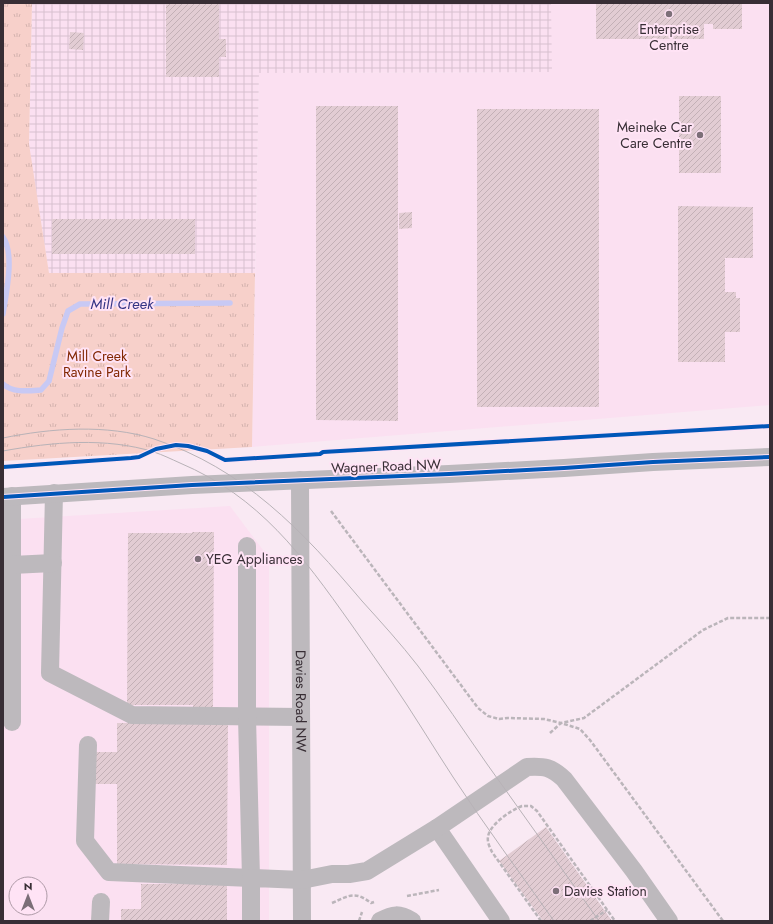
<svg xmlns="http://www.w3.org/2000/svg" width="773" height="924" font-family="Jost,sans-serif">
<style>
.built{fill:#fbe0f1;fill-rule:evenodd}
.industrial{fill:url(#industrial-grid)}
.grass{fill:url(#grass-tufts)}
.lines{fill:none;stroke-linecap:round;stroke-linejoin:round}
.stream{stroke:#c8c9f4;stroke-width:5.5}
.building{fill:url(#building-hatch)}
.path{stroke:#bbb5ba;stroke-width:2.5;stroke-dasharray:4 2;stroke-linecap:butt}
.minor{stroke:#bdb9bd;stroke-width:18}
.tram{stroke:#b8b2b7;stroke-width:1}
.cycleway-casing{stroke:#ffe3f5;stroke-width:6}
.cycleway{stroke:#0057b8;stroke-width:4}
.poi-dot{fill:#7c6f78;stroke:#ffe3f5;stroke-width:1.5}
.labels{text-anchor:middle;stroke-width:4;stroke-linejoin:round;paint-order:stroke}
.poi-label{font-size:14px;fill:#382e35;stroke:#ffe3f5;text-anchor:start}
.park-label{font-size:14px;fill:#822803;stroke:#ffe3f5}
.street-label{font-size:14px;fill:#382e35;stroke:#ffe3f5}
.water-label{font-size:15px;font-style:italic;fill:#353585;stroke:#ffe3f5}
</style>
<defs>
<pattern id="industrial-grid" width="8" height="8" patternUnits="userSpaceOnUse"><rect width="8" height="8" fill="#fbe0f1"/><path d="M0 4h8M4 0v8" fill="none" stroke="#d8c0cf"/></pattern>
<pattern id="grass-tufts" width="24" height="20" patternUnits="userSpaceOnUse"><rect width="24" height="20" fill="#f7d0ca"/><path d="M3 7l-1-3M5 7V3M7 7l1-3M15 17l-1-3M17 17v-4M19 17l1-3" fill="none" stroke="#d4b3ae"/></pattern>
<pattern id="building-hatch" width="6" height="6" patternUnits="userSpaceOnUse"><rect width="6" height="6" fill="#e2ccd3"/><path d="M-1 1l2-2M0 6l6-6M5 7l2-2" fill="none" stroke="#c3b0b6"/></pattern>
</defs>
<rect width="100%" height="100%" fill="#f9e9f3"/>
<path class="built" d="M551 3H770V405L252 447 259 73 551 72Z
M230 506 269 558V921H3V520ZM16 884H40V908H16Z"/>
<path class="industrial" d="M32 3H551L552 72 259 73 255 273H49L29 147Z"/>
<path class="grass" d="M3 3H32L29 144 49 273H255L252 447 3 461Z"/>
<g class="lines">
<path class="stream" d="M3 237C15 254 6 294 3 314
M3 384C13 393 28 391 41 390L49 381 62 328 68 311 80 304 230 303"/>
</g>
<path class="building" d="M166 3H219V39H226V57H219V77H166Z
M596 3 742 4V29H713V24H704V39H596Z
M70 32 84 33 83 50 69 49Z
M679 96H721V173H679Z
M316 106H398V421L316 420Z
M477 109H599V407H477Z
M678 206 753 207V258H725V292H736V298H740V332H725V362H678Z
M412 212V228L399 229V213Z
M52 219H195V254H52Z
M192 532H214L213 707H193V705H127L128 533H192Z
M117 723H228L227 865 117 864V784H95V752H117Z
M546 827 612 921H543L499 861Z
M141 884H227V921H121V909H141Z"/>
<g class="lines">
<path class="path" d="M331 511 478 708 488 716 499 719 508 718 544 719 561 723 584 718 703 630 728 618H770
M550 733 561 723 580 729 590 740 723 921
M407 896 439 890
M332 903C350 895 355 891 371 903L374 902
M359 921 362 912
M541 921 492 852C490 848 487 842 488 837 489 825 511 810 522 806 525 806 528 806 531 806L537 811 615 921
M590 921 607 910"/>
<g class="minor">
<path id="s1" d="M300 480 302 921"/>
<path d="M54 493 50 673 132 715 301 717"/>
<path d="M12 496V722"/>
<path d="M3 497 192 485 449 474 564 468 653 462 770 457"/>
<path d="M12 565 53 563"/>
<path d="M88 745 85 841 109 872 251 878 247 717V546"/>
<path d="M437 828 501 921"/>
<path d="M100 921 101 902"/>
<path d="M251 921V878L302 880 332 874H349L367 871 437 828 527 767C545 766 551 767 564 779L634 871 669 921"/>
<path d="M380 921C393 914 399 913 412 921"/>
</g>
<path class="tram" d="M3 438C51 428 107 424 154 439 243 468 303 531 362 601 381 622 401 644 418 666 442 698 464 731 487 764 524 816 562 869 599 921
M3 451C52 442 106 437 154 452 163 455 171 459 180 463 260 497 302 555 351 624 364 643 378 662 391 681 413 713 432 745 453 777 485 826 520 873 554 921"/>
<g class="cycleway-casing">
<path id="cycleway" d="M3 467 131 458 139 457 156 449 176 445 188 446 207 451 225 460 320 454 323 452 770 426
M3 497 192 485 449 474 564 468 653 462 770 457"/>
</g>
<use href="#cycleway" class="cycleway"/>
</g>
<g class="poi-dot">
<circle cx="669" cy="14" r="4"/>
<circle cx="700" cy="135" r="4"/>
<circle cx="198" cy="559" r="4"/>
<circle cx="556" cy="891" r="4"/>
</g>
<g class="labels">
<g class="poi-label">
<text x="669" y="34" text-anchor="middle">Enterprise<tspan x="669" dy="16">Centre</tspan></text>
<text x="692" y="132" text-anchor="end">Meineke Car<tspan x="692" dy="16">Care Centre</tspan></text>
<text x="206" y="564">YEG Appliances</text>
<text x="564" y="896">Davies Station</text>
</g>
<g class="park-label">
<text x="97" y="361">Mill Creek<tspan x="97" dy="16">Ravine Park</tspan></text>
</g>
<g class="street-label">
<text transform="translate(386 466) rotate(-2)" y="5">Wagner Road NW</text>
<text dy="5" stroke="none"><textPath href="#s1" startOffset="221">Davies Road NW</textPath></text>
</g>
<g class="water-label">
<text x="122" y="309">Mill Creek</text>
</g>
</g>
<rect width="773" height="924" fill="none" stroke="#382e35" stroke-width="8"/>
<g transform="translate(28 896)"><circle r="19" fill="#ffe3f5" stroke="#af9ba8"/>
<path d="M0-3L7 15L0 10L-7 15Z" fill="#7c6f78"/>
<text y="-6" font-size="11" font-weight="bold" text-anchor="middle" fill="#382e35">N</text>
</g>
</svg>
